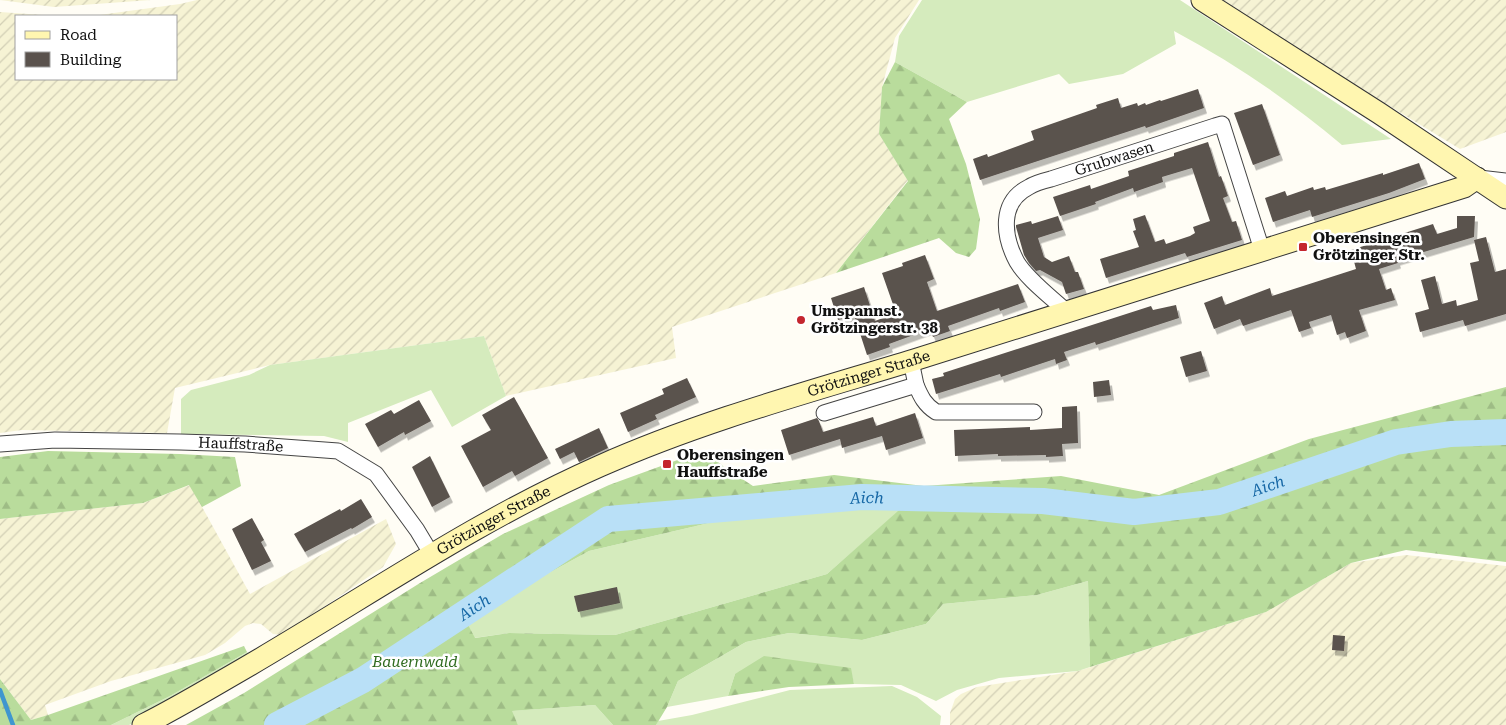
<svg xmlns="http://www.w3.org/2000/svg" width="1506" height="725" font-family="'Roboto Serif',serif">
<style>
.farmland{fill:url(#farmland-furrows)}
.grass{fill:#d5ebbd}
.forest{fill:url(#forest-firs);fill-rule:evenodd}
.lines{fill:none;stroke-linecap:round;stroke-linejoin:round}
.stream{stroke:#3f96cf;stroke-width:4.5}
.river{stroke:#b9e0f7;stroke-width:26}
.building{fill:#5a524d;filter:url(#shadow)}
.minor-casing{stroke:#444;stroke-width:17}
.secondary-casing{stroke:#333;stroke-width:23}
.minor{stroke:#fff;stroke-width:15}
.secondary{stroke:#fff6b0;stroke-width:21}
.poi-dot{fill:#c4262e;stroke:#fff;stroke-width:2}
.labels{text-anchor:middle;stroke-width:5;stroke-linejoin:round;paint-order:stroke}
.street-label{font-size:15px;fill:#111;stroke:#fff}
.poi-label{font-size:15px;font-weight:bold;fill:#111;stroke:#fff;text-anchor:start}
.park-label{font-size:15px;font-style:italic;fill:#2f6b1f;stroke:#fff}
.water-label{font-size:16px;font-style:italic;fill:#1768a6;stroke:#fff}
</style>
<defs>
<pattern id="farmland-furrows" width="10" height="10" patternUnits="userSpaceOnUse" patternTransform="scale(1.25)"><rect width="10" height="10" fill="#f6f3d4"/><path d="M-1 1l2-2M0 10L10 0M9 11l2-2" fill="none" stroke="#d2cfb5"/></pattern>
<pattern id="forest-firs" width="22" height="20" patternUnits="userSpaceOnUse" patternTransform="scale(1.25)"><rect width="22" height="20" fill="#b9dc9c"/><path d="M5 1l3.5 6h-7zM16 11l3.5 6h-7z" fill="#9ebc85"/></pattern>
<filter id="shadow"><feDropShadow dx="3" dy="5.5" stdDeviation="0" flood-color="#0004"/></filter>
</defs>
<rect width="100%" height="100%" fill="#fffdf5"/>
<path class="farmland" d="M0 0H151L54 7Z
M197 0H919L895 38 882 87 879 134 908 180 836 273 672 327 676 358 506 396 484 336 270 365 175 388 167 433 22 430 0 433V12L58 16H16V79H176V16H92L180 4Z
M1216 0H1506V132L1460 149Z
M190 485 250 594 386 519 396 544 383 567 282 635 273 634 261 624 253 623 245 626 225 643 205 655 111 681 45 705 48 715 31 720 0 679V519L143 503Z
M1406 555 1506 566V725H950V713L955 699 961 694 977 687 1078 671 1266 612 1351 563Z"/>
<path class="grass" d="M922 0H1180L1391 139 1342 145C1290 101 1234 63 1174 31L1176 44 1123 74 1069 84 1059 74 967 102 895 62 899 36Z
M484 336 506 396 452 427 431 390 348 423V442L324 436 181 434V399L191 390 249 375 270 365Z
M908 503 827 574 615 635 509 633 474 638 465 619 589 551 739 516Z
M1088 581 1090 667 1078 671 999 678 957 690 936 701 901 685 854 684 850 668 735 674 728 696 667 707 678 681 746 642 789 633 862 640 926 624 943 604 1037 595Z
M247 652 250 655 140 720 129 725H111L170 696Z
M892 686 917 697 941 716 940 725H656L658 721 692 715 790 690Z
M595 705 613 725H518L511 711Z"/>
<path class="forest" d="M895 62 967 102 949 119 966 164 980 219 976 249 969 257 956 253 939 238 836 273 908 181 879 134 882 87Z
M1506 387V562L1406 550 1351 563 1266 612 1090 667 1088 581 1037 595 943 604 926 624 862 640 789 633 746 642 678 681 667 707 656 725H613L595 705 512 711 518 725H186L244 693 420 583 503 534 609 485 705 450 724 467 753 486 834 475 924 486 1061 476 1159 495 1309 439ZM907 503 827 574 615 635 509 633 475 638 465 619 589 551 739 516Z
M48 451 180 454 235 457 241 486 202 507 189 485 143 503 0 519V457Z
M244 646 247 652 170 696 111 725H0V679L31 720 48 715Z
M764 656 851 668 854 684 789 687 728 696 735 674Z"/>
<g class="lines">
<path class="stream" d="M0 690 13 725"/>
<path class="river" id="s1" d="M277 725 363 680 608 519 862 497 1043 501 1134 512 1219 502 1396 442 1451 434 1506 432"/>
</g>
<path class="building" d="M1198 89 1204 108 1146 128 1145 126 980 180 973 159 987 154 988 157 1034 140 1031 131 1097 108 1096 105 1118 98 1121 108 1137 103 1138 106 1145 103 1146 105 1160 100 1161 101Z
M1262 104 1280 155 1253 165 1234 113Z
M1208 142 1219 177 1221 176 1228 196 1223 198 1232 222 1236 221 1242 240 1187 257 1185 253 1106 278 1100 259 1139 247 1133 231 1136 230 1133 219 1145 215 1155 242 1164 239 1166 244 1190 236 1195 233 1193 227 1210 221 1192 168 1162 177 1163 182 1134 192 1133 188 1095 202 1096 204 1060 216 1053 197 1090 185 1091 189 1129 176 1128 171 1174 156V153Z
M1419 163 1425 179 1389 193 1312 217 1310 210 1273 222 1265 198 1285 191 1287 196 1313 187 1314 190 1325 187 1326 190 1383 173V175Z
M1058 216 1063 230 1038 238 1044 257 1052 262 1069 256 1075 272H1078L1084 289 1066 294 1062 282 1040 270 1036 271 1029 263 1024 255 1016 227V225L1031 221 1032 224Z
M1457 216H1475L1474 237 1397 260 1398 263 1379 269 1386 290 1391 288 1395 300 1359 310 1366 331 1347 338 1345 332 1337 335 1331 315 1309 322 1311 328 1299 332 1291 310 1243 326 1240 319 1214 329 1204 303 1222 296 1225 305 1270 288 1272 296 1356 269 1351 250 1433 224 1437 234 1457 228Z
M1486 237 1495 272 1506 269V314L1465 326 1463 320 1420 332 1415 313 1429 309 1421 280 1435 276 1442 304 1456 300 1457 306 1478 300 1470 263 1479 261 1474 240Z
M925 255 934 279 927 282 937 311 1018 284 1025 302 1000 311 999 308 948 326 950 331 933 337 930 329 889 344 890 347 867 355 854 315 838 320 831 298 864 287 875 321 896 313 882 273 903 266 902 263Z
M1176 305 1179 318 1096 345 1095 342 1064 352 1067 360 1056 364 1055 359 1001 377 1000 374 936 394 932 379 944 376 943 373 1151 306 1153 310Z
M1201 351 1207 371 1186 377 1180 357Z
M687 378 696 397 655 415 657 419 628 432 620 413 664 394 662 389Z
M1109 380 1111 395 1094 397 1093 382Z
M514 397 548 458 515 476 512 471 483 487 461 446 491 430 482 415Z
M419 400 431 421 405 435 404 432 378 447 365 424 391 410 394 414Z
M1077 406 1078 443 1062 444 1063 456 1046 457V455L998 456V454L955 456 954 430 1030 427V430L1062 428V407Z
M915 413 923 438 886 450 882 436 842 448 840 439 789 455 781 430 817 418 819 421 823 432 873 417 876 426Z
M599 428 608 448 579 462 574 452 560 459 555 449Z
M430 456 450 497 432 507 412 467Z
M361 499 372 517 352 529 351 528 305 552 294 534 340 509 341 511Z
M252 518 264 540 261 542 271 561 252 570 232 529Z
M617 587 620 603 578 612 574 596Z
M1333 635 1345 636 1344 651 1332 650Z"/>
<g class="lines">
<g class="minor-casing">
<g id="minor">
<path d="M1479 178 1506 181"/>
<path id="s2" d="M1066 311C1051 297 1027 279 1017 262 1003 236 999 202 1029 187 1035 183 1043 181 1051 179L1215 126 1222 124 1262 250"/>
<path d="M916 385C921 397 925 405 936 412H1034"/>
<path d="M824 413 916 385 911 361"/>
<path id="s3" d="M0 444 55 440 180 442 245 444 338 451 376 474 417 530 432 555"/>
</g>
</g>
<g class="secondary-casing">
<g id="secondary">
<path d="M1202 0 1379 113 1506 198"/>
<path id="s4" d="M143 725C177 708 210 688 243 669 362 600 475 521 600 466 701 421 809 392 914 360 1097 302 1281 245 1464 187L1477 178"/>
</g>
</g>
<use href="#minor" class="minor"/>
<use href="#secondary" class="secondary"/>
</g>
<g class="poi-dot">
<rect x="1298" y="242" width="10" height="10" rx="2.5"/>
<circle cx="801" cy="320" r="5"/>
<rect x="662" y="459" width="10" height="10" rx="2.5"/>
</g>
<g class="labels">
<g class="street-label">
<text dy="5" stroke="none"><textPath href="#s2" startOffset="245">Grubwasen</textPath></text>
<text dy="5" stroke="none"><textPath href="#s4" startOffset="810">Grötzinger Straße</textPath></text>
<text dy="5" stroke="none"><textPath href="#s3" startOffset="241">Hauffstraße</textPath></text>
<text dy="5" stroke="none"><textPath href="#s4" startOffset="406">Grötzinger Straße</textPath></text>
</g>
<g class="poi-label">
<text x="1313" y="243">Oberensingen<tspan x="1313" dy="17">Grötzinger Str.</tspan></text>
<text x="811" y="316">Umspannst.<tspan x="811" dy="17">Grötzingerstr. 38</tspan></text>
<text x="677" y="460">Oberensingen<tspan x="677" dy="17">Hauffstraße</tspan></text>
</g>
<g class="park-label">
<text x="415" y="667">Bauernwald</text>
</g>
<g class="water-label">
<text dy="6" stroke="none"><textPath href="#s1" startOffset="1055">Aich</textPath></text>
<text dy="6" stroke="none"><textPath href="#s1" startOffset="650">Aich</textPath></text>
<text dy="6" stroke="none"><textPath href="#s1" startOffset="230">Aich</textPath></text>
</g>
</g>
<rect x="15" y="15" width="162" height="65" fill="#ffffff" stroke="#a0a0a0"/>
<rect x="25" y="31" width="25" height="8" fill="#fff6b0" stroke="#a0a0a0"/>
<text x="60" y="40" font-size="15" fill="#111111">Road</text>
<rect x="25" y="52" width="25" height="15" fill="#5a524d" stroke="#a0a0a0"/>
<text x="60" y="65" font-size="15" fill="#111111">Building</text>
</svg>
